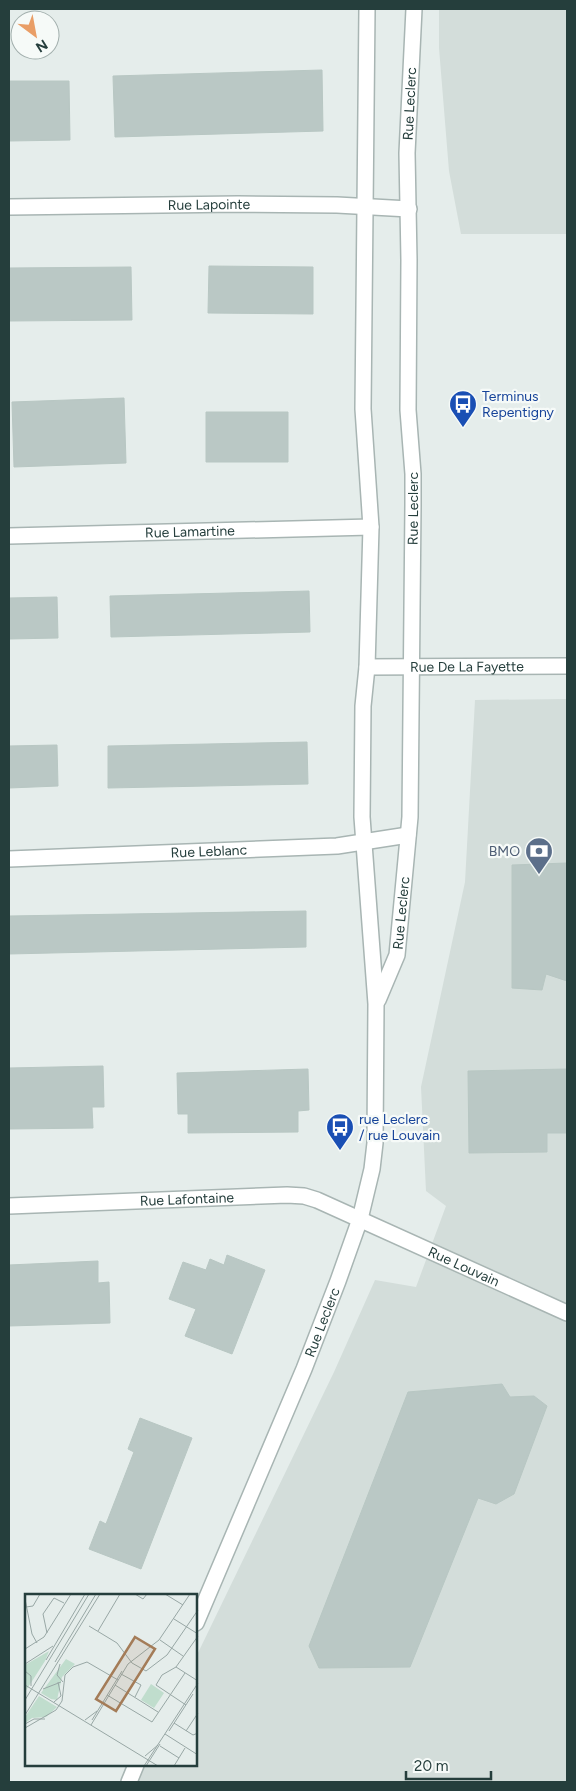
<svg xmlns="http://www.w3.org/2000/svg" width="576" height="1791" font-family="Figtree,sans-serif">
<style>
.built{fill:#d3ddda}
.building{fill:#bac8c5;stroke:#b8c7c3}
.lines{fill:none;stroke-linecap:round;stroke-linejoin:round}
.minor-casing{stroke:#a8b5b3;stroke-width:18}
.tertiary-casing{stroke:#a8b5b3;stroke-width:18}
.minor{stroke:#fff;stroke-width:15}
.tertiary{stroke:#fff;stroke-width:15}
.labels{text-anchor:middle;stroke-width:4.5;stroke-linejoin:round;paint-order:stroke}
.street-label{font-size:14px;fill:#253e3c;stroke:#f6faf8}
.transit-label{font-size:14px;fill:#164399;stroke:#f6faf8;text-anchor:start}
.service-label{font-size:14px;fill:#4e5e75;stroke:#f6faf8;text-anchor:end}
.inset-road{fill:none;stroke:#98a7a5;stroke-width:1}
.view{fill:#a47c58;fill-opacity:0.15;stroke:#a47c58;stroke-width:2.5}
.inset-edge{fill:none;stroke:#253e3c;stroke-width:2.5}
</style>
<rect width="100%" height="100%" fill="#e5edeb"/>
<path class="built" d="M439 9H567V234H461L449 171 439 48Z
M567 699V1782H136L144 1765H196V1657L334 1372 375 1280 416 1287 446 1206 426 1191 421 1087 465 882 475 700Z"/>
<path class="building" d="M322 70 323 131 115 137 113 76Z
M9 81H69L70 140 9 141Z
M209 266 313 267V314L208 313Z
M131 267 132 320 9 321V268Z
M124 398 126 463 14 467 12 402Z
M206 412H288V462H206Z
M309 591 310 632 111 637 110 596Z
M57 597 58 638 9 639V598Z
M307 742 308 784 108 788V746Z
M57 745 58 786 9 788V746Z
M567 863V981L546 974 542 990 512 988V865Z
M306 911V947L9 954V916Z
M103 1066 104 1107H92L93 1128 9 1129V1068Z
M308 1069 309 1110 298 1111V1132L188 1133V1114H178L177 1073Z
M567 1069V1133H547V1152L469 1153 468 1071Z
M227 1255 265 1270 232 1354 185 1336 196 1309 169 1299 183 1262 206 1270 210 1259 224 1265Z
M98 1261V1283L109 1282 110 1323 9 1326V1265Z
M502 1384 510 1397 534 1396 547 1406 514 1494 496 1504 478 1498 410 1667 319 1668 309 1646 408 1392Z
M140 1418 192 1438 141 1569 89 1549 100 1521 106 1524 134 1452 128 1449Z"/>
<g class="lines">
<g class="minor-casing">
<g id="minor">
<path id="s1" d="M9 207 238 204 337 205 409 209"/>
<path id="s2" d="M9 536 371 527"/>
<path id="s3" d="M9 859 337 846 408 835"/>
<path id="s4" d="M9 1206 287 1195 304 1196 317 1200 567 1313"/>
</g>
</g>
<g class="tertiary-casing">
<g id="tertiary">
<path id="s5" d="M367 667 567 666"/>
<path id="s6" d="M378 1000 397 955 410 817 413 505V474L408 410 409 260 407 153 414 9"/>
<path id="s7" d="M196 1623 304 1369 338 1281 360 1219 372 1169 375 1143 376 1004 362 817 363 706 367 667 371 527 363 409 367 9"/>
<path d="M129 1782 136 1765"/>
</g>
</g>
<use href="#minor" class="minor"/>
<use href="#tertiary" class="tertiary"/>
</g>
<defs>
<g id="bus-pin" transform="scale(1.4375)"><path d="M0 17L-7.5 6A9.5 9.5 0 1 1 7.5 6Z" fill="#1a4fb4" stroke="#f6faf8"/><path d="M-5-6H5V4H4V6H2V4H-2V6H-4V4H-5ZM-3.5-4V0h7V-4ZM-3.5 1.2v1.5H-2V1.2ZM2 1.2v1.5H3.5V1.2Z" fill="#fff"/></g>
<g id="bank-pin" transform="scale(1.4375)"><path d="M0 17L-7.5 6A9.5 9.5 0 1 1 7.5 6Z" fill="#5c6f8a" stroke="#f6faf8"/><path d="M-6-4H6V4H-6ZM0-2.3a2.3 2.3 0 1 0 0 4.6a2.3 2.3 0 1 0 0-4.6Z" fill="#fff"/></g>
</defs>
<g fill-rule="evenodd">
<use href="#bus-pin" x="463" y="404"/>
<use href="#bank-pin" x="539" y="851"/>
<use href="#bus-pin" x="340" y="1127"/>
</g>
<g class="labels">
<g class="street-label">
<text dy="5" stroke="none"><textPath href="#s6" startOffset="901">Rue Leclerc</textPath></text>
<text dy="5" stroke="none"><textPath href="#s1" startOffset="200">Rue Lapointe</textPath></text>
<text dy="5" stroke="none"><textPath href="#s6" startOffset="496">Rue Leclerc</textPath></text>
<text dy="5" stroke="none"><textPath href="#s2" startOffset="181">Rue Lamartine</textPath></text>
<text dy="5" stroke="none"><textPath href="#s5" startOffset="100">Rue De La Fayette</textPath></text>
<text dy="5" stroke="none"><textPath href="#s3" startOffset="200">Rue Leblanc</textPath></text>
<text dy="5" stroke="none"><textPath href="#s6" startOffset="91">Rue Leclerc</textPath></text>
<text dy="5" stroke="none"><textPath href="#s4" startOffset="178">Rue Lafontaine</textPath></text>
<text dy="5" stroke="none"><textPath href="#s4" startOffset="470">Rue Louvain</textPath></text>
<text dy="5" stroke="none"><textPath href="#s7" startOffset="326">Rue Leclerc</textPath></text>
</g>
<g class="transit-label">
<text x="482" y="401">Terminus<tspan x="482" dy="16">Repentigny</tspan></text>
<text x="359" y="1124">rue Leclerc<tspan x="359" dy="16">/ rue Louvain</tspan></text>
</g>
<g class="service-label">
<text x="520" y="856">BMO</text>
</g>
</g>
<g transform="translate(25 1594)">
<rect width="172" height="172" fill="#e5edeb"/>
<path d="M24 57 20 67 0 98V71ZM41 65 50 70 37 83 32 106 26 105 16 99ZM126 90 139 99 129 114 116 106ZM14 102 32 113 21 123 7 124 0 129V123Z" fill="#c0ddcd"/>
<path class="inset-road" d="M110 0 118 5 122 0M140 0 158 11M0 5 7 40 12 49M1 13 8 12 15 0M149 25 173 40M64 32 92 49 107 69 121 77 142 61 173 16M73 37 95 0M22 39 18 20 29 4 39 9M135 46 158 62M0 55 19 43 46 0M21 66 60 0M30 68 71 0M0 70 28 52M35 70 32 81 38 88M151 73 173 87M0 77 6 82V92M96 80 116 91 110 103M0 91 133 172M90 91 133 118M18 95 36 88M82 101 127 128 160 79M0 106 64 0M29 108 36 102 33 88M161 111 131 91 137 81 151 73 173 42M0 121 75 0M60 126 72 117M67 126 97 77M149 129 168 141 173 139M0 130 9 125H20M66 131 103 70 134 46 165 0M0 134 31 116 37 107 40 81 48 73 62 68 93 86M144 137 168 100M161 137 173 119M140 140 173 161M135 152 154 164M120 162 133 151M119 172 173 89M121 172 135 150M149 172 160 154"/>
<path class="view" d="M110 43 130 55 91 117 71 105Z"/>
<rect width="172" height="172" class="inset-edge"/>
</g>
<rect width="576" height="1791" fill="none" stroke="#253e3c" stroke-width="20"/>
<g transform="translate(35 35) rotate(148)"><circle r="24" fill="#f6faf8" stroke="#a2afad"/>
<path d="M0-4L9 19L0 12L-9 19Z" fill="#e99e67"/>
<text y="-8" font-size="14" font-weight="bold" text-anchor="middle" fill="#253e3c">N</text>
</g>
<path d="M406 1771v8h85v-8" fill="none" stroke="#253e3c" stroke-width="2.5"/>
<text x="414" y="1771" font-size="15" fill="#253e3c" stroke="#f6faf8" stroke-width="4" paint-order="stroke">20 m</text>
</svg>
